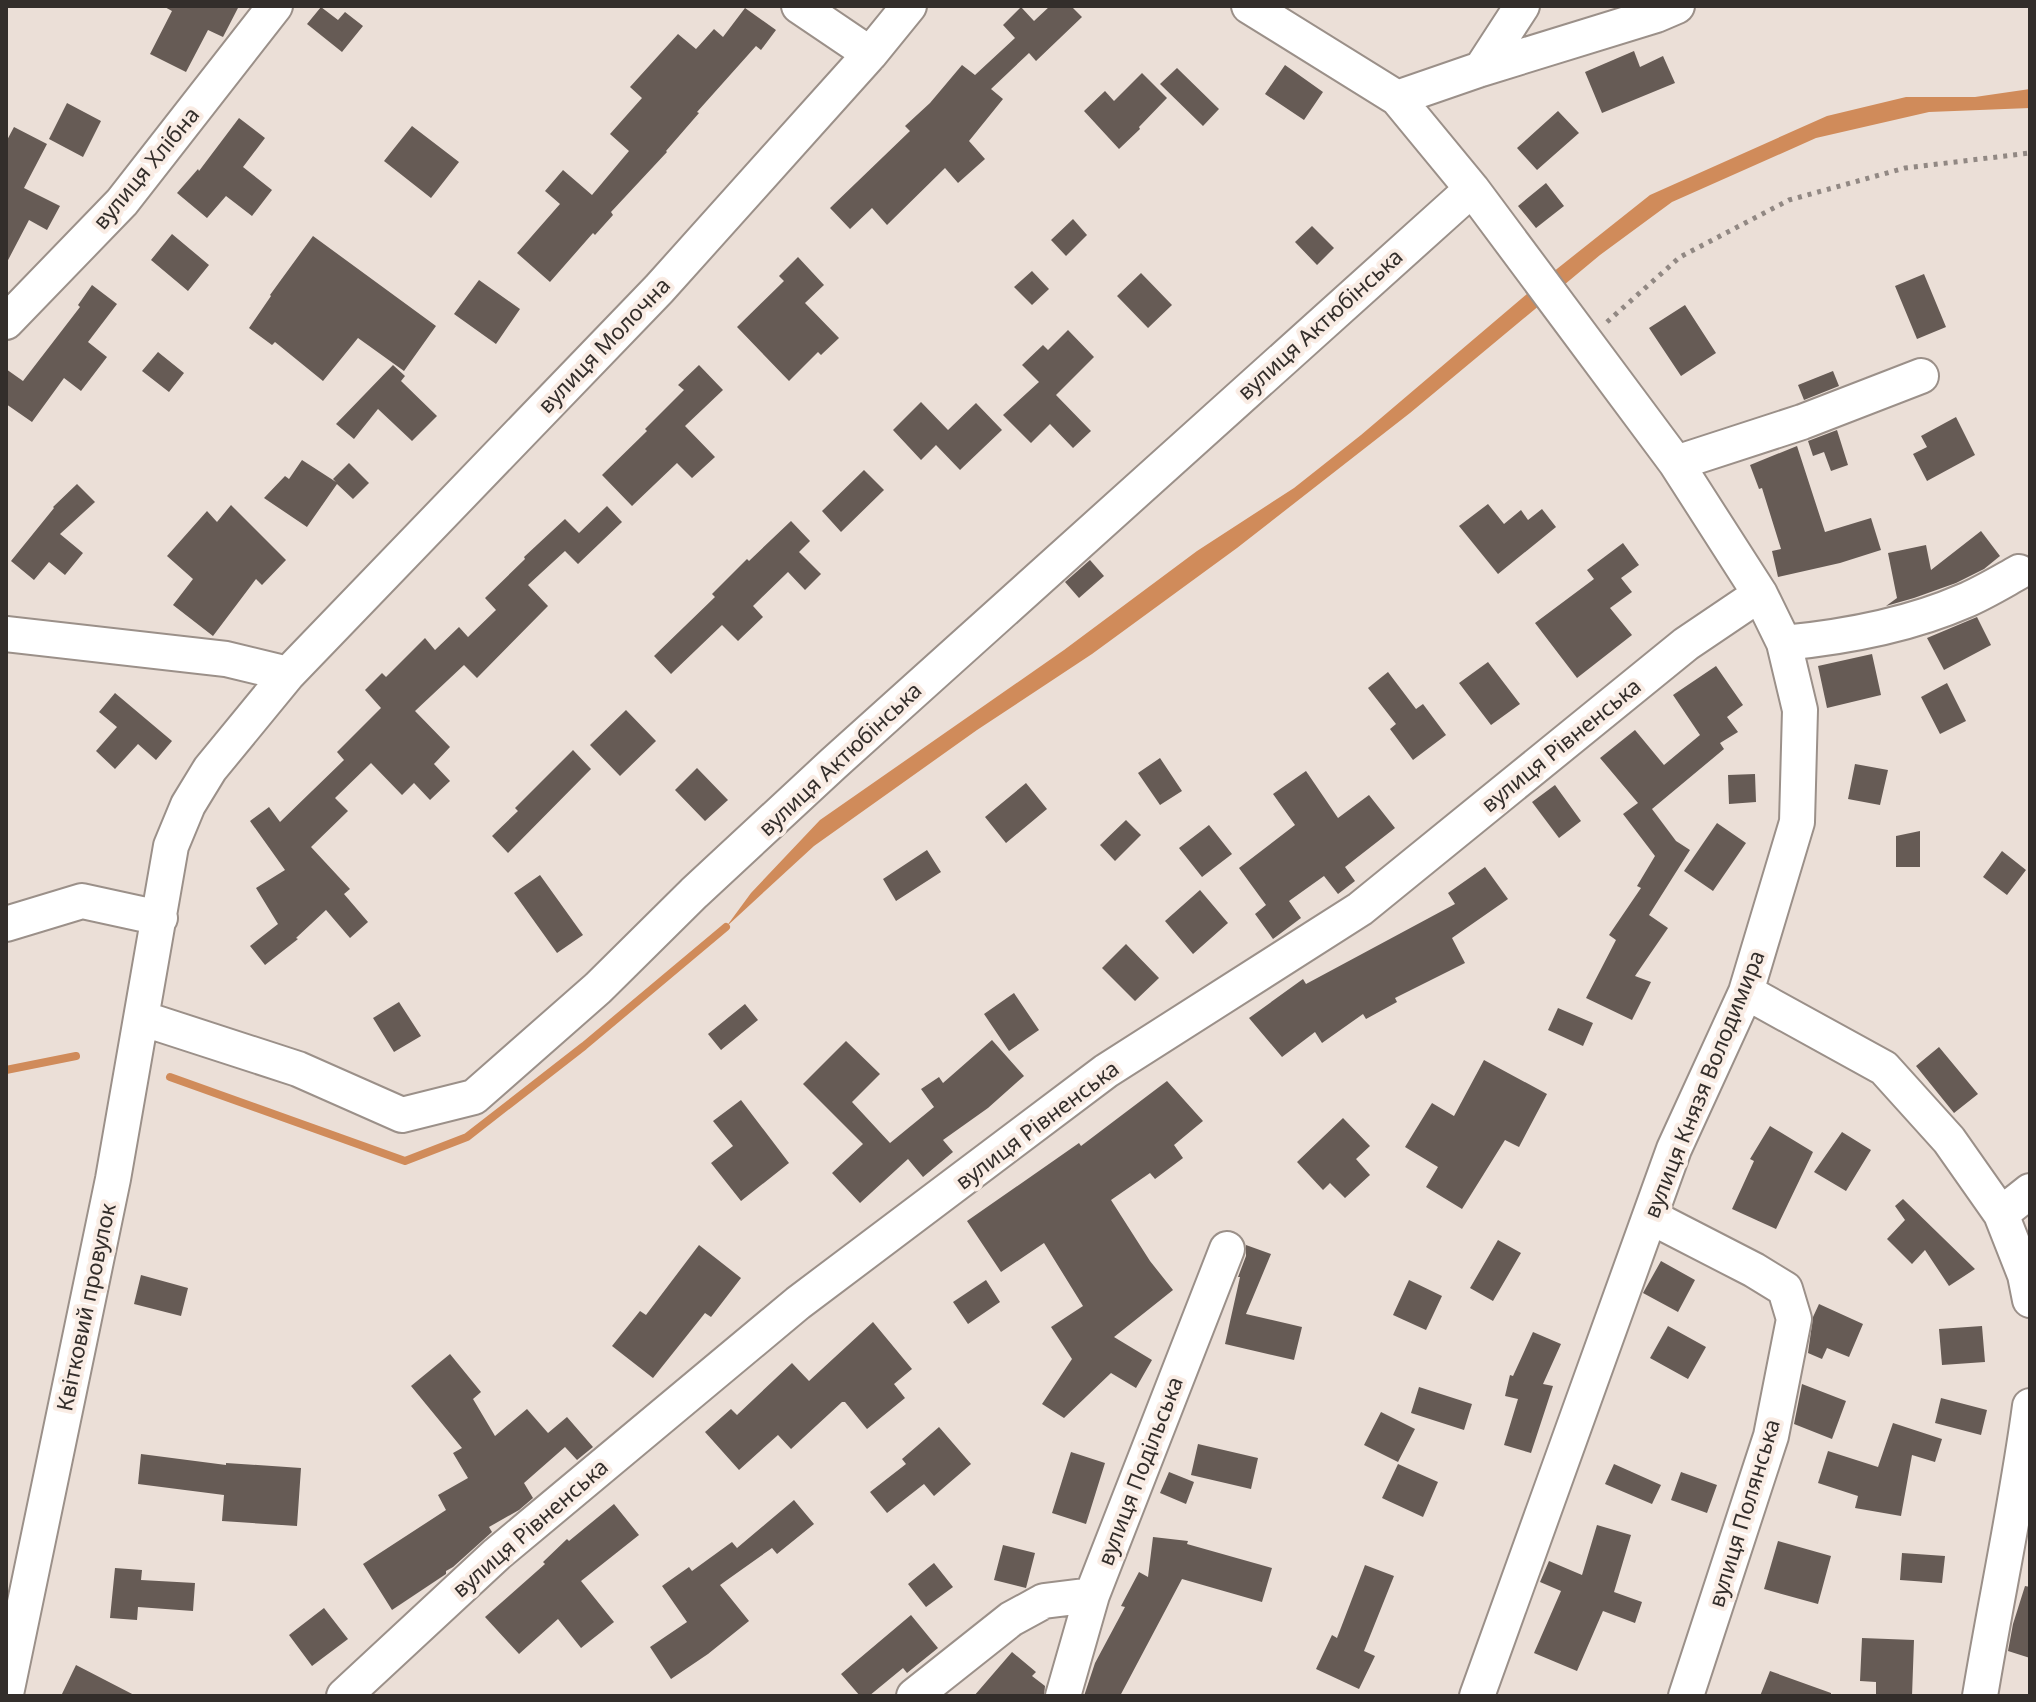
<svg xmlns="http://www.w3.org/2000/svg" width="2036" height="1702" font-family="'Noto Sans',sans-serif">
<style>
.water{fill:#d08b5a}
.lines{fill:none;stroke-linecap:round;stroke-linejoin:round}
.stream{stroke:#d08b5a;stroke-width:8}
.building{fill:#665b55}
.minor-casing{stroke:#9b9089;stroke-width:38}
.path{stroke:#918883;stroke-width:5;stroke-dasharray:4 6;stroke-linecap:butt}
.minor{stroke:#fff;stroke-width:34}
.labels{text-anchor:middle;stroke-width:8;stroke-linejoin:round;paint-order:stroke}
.street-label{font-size:22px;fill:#332e2b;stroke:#f9ece4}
</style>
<rect width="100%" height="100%" fill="#ebdfd7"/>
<path class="water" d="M2030 89V108L1929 112 1816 138 1672 202 1600 255 1410 413 1237 548 1092 654 977 730 814 846 726 927 751 893 820 820 1064 650 1197 551 1294 488 1361 435 1548 276 1650 195 1827 116 1906 97H1975Z"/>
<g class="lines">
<path class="stream" d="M6 1070 76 1056
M170 1077 405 1161 467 1137 584 1046 726 927"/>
</g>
<path class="building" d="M163 6H239L223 37 208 30 186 72 150 54 172 11Z
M1050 6H1071L1082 17 1036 61 1029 53 991 89 1003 99 969 141 985 159 958 183 945 168 887 225 872 208 850 229 830 208 910 131 905 126 930 103 962 65 975 75 1015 38 1003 25 1021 7 1034 21Z
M321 7 338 20 345 12 363 26 342 52 307 24Z
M745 8 776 30 761 50 756 46 697 112 699 113 666 151 667 152 611 212 613 215 595 235 593 233 550 282 517 253 560 204 545 191 563 170 592 195 629 151 610 134 642 98 630 87 678 34 696 49 714 29 723 37Z
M1634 51 1640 67 1663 56 1675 83 1602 113 1585 72Z
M1285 65 1323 92 1304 120 1265 94Z
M1177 68 1219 109 1203 126 1160 84Z
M1142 73 1167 98 1139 127 1140 129 1119 149 1084 111 1105 91 1114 101Z
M67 103 101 121 83 157 49 139Z
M1558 111 1579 133 1537 170 1517 148Z
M239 118 265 138 243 167 272 190 252 216 226 196 207 218 177 193 198 169 199 171Z
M412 126 459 162 431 198 384 161Z
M14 127 47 144 24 188 60 206 47 230 29 220 6 264V142Z
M1546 183 1564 206 1536 228 1518 206Z
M1073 219 1087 235 1066 256 1051 240Z
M1312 226 1334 248 1317 265 1295 242Z
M172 234 209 265 188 291 151 260Z
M313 236 436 326 404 371 358 338 323 381 275 342 272 345 249 328 271 296 270 295Z
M798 257 824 285 805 303 839 338 821 355 818 352 789 381 737 327 784 281 779 276Z
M1032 271 1049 289 1032 305 1014 287Z
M1141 273 1172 305 1148 328 1117 296Z
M1924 274 1946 327 1917 339 1895 286Z
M479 280 520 309 496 344 454 314Z
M92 285 117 304 88 342 107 357 81 391 64 378 32 422 6 404V369L23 381 80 307 78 305Z
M1685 305 1716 353 1681 376 1649 328Z
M1068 330 1094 357 1056 395 1091 431 1073 448 1050 424 1031 443 1003 415 1039 382 1022 365 1043 345 1048 350Z
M158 352 184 373 169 392 142 371Z
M393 365 405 376 401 381 437 416 412 441 378 409 354 439 336 424Z
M699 365 723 390 685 426 715 457 692 478 677 463 632 506 602 475 647 431 645 429 684 390 678 385Z
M1833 371 1839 386 1804 400 1798 385Z
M921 402 948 430 976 403 1002 430 960 470 936 445 921 460 893 430Z
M1956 417 1975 455 1927 481 1913 454 1927 447 1921 436Z
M1837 430 1848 465 1831 471 1824 452 1813 456 1808 441Z
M1797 446 1825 532 1871 518 1881 550 1840 563 1778 577 1772 551 1781 549 1762 488 1759 489 1750 465Z
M302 460 336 482 333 479 349 463 369 483 353 499 337 484 307 527 264 498 285 476 289 479Z
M864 470 884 490 841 532 822 511Z
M77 484 95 502 60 534 83 553 65 575 49 562 34 580 11 561 54 508 53 507Z
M1488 504 1504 524 1521 510 1528 520 1542 509 1556 527 1498 574 1459 526Z
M231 505 286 560 262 585 256 579 213 636 173 605 193 579 167 556 207 511 217 522Z
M607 506 622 522 578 564 565 551 528 585 548 606 477 678 464 665 415 711 450 747 434 764 450 781 430 800 414 783 402 795 371 763 335 798 348 811 311 847 350 889 344 894 368 922 350 938 326 910 296 938 298 939 265 965 250 946 278 924 256 888 285 870 250 821 269 807 280 822 344 760 337 752 381 708 365 690 382 673 386 677 425 638 435 650 459 627 468 637 496 610 485 598 525 559 524 557 565 519 579 533Z
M791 521 810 541 799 552 821 574 805 590 788 572 753 606 763 617 738 641 722 625 671 674 654 656 715 597 712 594 747 559 749 561Z
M1981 531 2000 556 1984 569 1956 583 1914 598 1886 606 1897 598 1888 553 1926 545 1931 570Z
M1623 543 1639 565 1621 578 1632 592 1610 608 1632 635 1577 678 1535 623 1594 579 1587 570Z
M1090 560 1104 576 1079 598 1065 582Z
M1977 617 1991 645 1944 670 1927 638Z
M1872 654 1881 695 1827 708 1818 666Z
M1488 662 1520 704 1491 725 1459 683Z
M1716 666 1743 705 1727 717 1738 732 1720 743 1724 749 1652 809 1676 841 1690 850 1649 915 1668 928 1635 976 1651 982 1632 1020 1586 998 1616 940 1609 935 1641 888 1637 886 1655 856 1623 814 1638 803 1600 758 1635 730 1664 765 1700 735 1673 695Z
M1388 672 1416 709 1423 704 1446 735 1413 760 1390 729 1396 724 1368 688Z
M1947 683 1966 721 1940 734 1921 697Z
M115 693 172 741 156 760 138 744 115 769 96 751 117 727 99 712Z
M626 710 656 741 620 776 590 745Z
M573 750 591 769 508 853 492 836 518 811 515 808Z
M1160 758 1182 791 1160 805 1138 773Z
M1855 764 1888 770 1880 805 1848 799Z
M697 768 728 800 705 821 675 790Z
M1306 771 1338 818 1369 795 1395 828 1345 867 1355 881 1338 894 1324 876 1289 901 1301 918 1273 939 1255 914 1266 905 1239 868 1295 825 1273 794Z
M1755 774 1756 802 1729 804 1728 775Z
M1026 783 1047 809 1006 843 985 817Z
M1555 785 1581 821 1559 838 1532 802Z
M1126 820 1141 835 1115 861 1100 845Z
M1717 823 1746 843 1713 891 1684 871Z
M1209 825 1232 854 1202 877 1179 848Z
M1920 831V867H1896V836Z
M927 850 941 872 896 901 883 879Z
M2002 851 2026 870 2007 895 1983 877Z
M1485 867 1508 899 1452 938 1465 963 1395 998 1397 1002 1366 1019 1363 1014 1322 1043 1315 1032 1282 1057 1249 1018 1303 979 1306 984 1455 904 1448 893Z
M540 875 583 935 557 953 514 893Z
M1200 890 1228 923 1193 954 1165 921Z
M1126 944 1159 978 1135 1001 1102 968Z
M1014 993 1039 1030 1009 1051 984 1014Z
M399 1002 421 1036 394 1052 373 1018Z
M745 1004 758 1020 721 1050 708 1034Z
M1558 1008 1593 1023 1583 1046 1548 1030Z
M992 1040 1024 1076 988 1108 943 1140 953 1152 923 1177 908 1159 860 1203 832 1173 863 1144 803 1084 846 1041 880 1074 852 1102 890 1143 934 1107 921 1089 939 1077 943 1083Z
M1939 1047 1978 1094 1954 1113 1916 1066Z
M1484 1060 1547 1094 1519 1147 1505 1140 1462 1209 1426 1187 1438 1167 1405 1147 1432 1103 1454 1116Z
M1167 1081 1203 1121 1174 1145 1183 1158 1155 1179 1150 1173 1111 1200 1150 1261 1173 1290 1114 1337 1152 1360 1136 1388 1111 1373 1064 1418 1042 1404 1072 1359 1051 1327 1083 1306 1044 1243 1001 1272 967 1221 1079 1143 1081 1146Z
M741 1100 789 1163 741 1201 711 1163 733 1146 713 1121Z
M1343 1118 1370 1146 1356 1159 1370 1175 1345 1198 1330 1183 1323 1190 1297 1162Z
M1770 1126 1813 1152 1776 1229 1732 1209 1754 1161 1750 1159Z
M1842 1132 1871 1150 1846 1191 1814 1172Z
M1903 1199 1940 1235 1975 1269 1949 1286 1925 1250 1912 1264 1887 1239 1905 1220 1895 1206Z
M1498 1240 1521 1253 1493 1301 1470 1288Z
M699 1245 741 1278 711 1317 705 1313 653 1378 612 1346 640 1311 646 1315Z
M1246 1245 1271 1254 1246 1314 1302 1327 1294 1360 1225 1344 1240 1277H1238L1246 1256Z
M1661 1261 1695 1280 1678 1312 1643 1293Z
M141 1275 188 1288 181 1316 134 1304Z
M986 1280 1000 1302 968 1324 953 1302Z
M1409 1280 1442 1296 1426 1330 1393 1315Z
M1819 1304 1863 1324 1849 1357 1827 1348 1822 1359 1808 1353 1813 1317Z
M873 1322 912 1369 894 1384 905 1398 867 1429 845 1402H842L791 1449 778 1435 739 1470 705 1432 731 1409 737 1415 792 1363 809 1381Z
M1668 1326 1706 1347 1688 1379 1650 1358Z
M1982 1326 1985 1362 1942 1365 1939 1329Z
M1533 1332 1561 1344 1543 1384 1553 1386 1531 1453 1504 1445 1518 1399 1505 1396 1510 1375 1513 1376Z
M450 1354 481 1392 473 1399 495 1436 527 1409 548 1433 567 1417 593 1447 577 1460 565 1447 524 1483 533 1498 519 1510 489 1527 492 1532 453 1567 446 1571V1574L392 1610 363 1564 446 1510 438 1495 468 1478 453 1453 462 1448 411 1386Z
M1802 1384 1846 1401 1832 1439 1794 1424Z
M1419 1387 1472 1404 1464 1430 1411 1413Z
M1941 1398 1987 1410 1981 1435 1935 1423Z
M1381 1412 1415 1429 1398 1462 1364 1445Z
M1893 1423 1942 1439 1935 1462 1912 1455 1901 1516 1855 1508 1858 1496 1818 1483 1828 1451 1878 1467Z
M939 1427 971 1464 934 1496 924 1484 887 1513 870 1492 906 1464 902 1459Z
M1198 1444 1258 1458 1251 1489 1191 1475Z
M1071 1452 1105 1463 1086 1524 1052 1513Z
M141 1454 226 1465V1463L301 1468 297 1526 222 1521 224 1495 138 1484Z
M1398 1464 1438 1482 1423 1517 1382 1498Z
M1614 1464 1661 1485 1652 1504 1605 1484Z
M1169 1472 1194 1482 1186 1504 1160 1493Z
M1681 1472 1717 1485 1707 1513 1671 1500Z
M794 1500 814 1524 777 1554 772 1548 720 1585 749 1621 708 1654 671 1679 650 1647 687 1622 662 1586 689 1567 692 1571 732 1542 737 1548Z
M614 1504 639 1535 581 1581 614 1622 581 1648 558 1619 519 1654 485 1617 545 1564 543 1562 567 1539 569 1541Z
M1597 1525 1631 1535 1614 1592 1642 1602 1635 1623 1603 1611 1577 1671 1534 1653 1561 1591 1540 1582 1549 1561 1582 1575Z
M1153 1537 1188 1541 1187 1544 1272 1568 1262 1602 1182 1579 1120 1696H1084L1095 1663 1125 1607 1121 1606 1139 1572 1148 1577Z
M1778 1541 1831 1556 1818 1604 1764 1589Z
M1003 1545 1035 1553 1026 1588 994 1580Z
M1902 1553 1945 1556 1942 1583 1900 1580Z
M934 1563 953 1587 926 1607 908 1584Z
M1365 1565 1394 1576 1364 1651 1375 1656 1359 1689 1316 1669 1332 1635 1337 1638Z
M115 1568 142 1570 141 1580 195 1583 193 1611 138 1607 137 1620 110 1618Z
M2025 1586 2030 1587V1658L2008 1651 2013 1624Z
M324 1608 348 1639 312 1666 289 1635Z
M911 1615 938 1648 907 1673 903 1668 869 1696H860L841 1674Z
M1862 1638 1914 1640 1912 1696H1876V1682L1860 1681Z
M1012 1652 1036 1672 1032 1676 1045 1686 1044 1696H974Z
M76 1665 136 1696H61Z
M1770 1671 1831 1693V1696H1760Z"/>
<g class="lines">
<g class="minor-casing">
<path id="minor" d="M799 6 870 54
M1249 6 1397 98 1472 189 1676 463 1760 594 1784 643 1800 710 1797 822 1746 992 1674 1149 1477 1696
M1481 69 1522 6
M1397 98 1481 69 1656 15 1677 6
M6 322 122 202 275 6
M1676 463 1802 422 1921 376
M6 634 226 659 288 674
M1784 643C1845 637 1907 626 1964 601 1983 593 2001 582 2019 572
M6 924 82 901 160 918
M1746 992 1884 1068 1949 1140 2001 1214 2030 1191
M141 1018 298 1069 402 1115 474 1097 598 988 694 893 833 764 1472 189
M2001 1214 2025 1275 2030 1300
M1651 1217 1754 1270 1785 1289 1794 1319 1771 1436 1686 1696
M6 1694 113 1179 171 846 188 805 210 769 288 674 659 289 870 54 909 6
M344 1696 497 1554 798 1303 1106 1071 1360 909 1686 644 1760 594
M914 1696 1011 1619 1044 1601 1092 1595
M1063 1696 1092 1595 1227 1249
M1980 1696C1996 1599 2017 1503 2030 1406"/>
</g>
<path class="path" d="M1607 322 1680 257 1789 200 1905 168 2030 153"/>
<use href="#minor" class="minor"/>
</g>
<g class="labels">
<g class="street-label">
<text transform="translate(146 168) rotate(-50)" y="8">вулиця Хлібна</text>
<text transform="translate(1320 324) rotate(-42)" y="8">вулиця Актюбінська</text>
<text transform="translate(604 345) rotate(-46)" y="8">вулиця Молочна</text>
<text transform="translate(1561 745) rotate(-39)" y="8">вулиця Рівненська</text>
<text transform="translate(840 759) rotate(-43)" y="8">вулиця Актюбінська</text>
<text transform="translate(1704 1084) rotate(-68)" y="8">вулиця Князя Володимира</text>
<text transform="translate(1037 1125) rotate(-37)" y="8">вулиця Рівненська</text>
<text transform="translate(86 1307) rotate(-78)" y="8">Квітковий провулок</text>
<text transform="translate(1140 1471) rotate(-69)" y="8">вулиця Подільська</text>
<text transform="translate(1744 1513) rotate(-73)" y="8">вулиця Полянська</text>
<text transform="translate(530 1528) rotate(-41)" y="8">вулиця Рівненська</text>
</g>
</g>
<rect width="2036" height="1702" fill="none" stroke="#332e2b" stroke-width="16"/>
</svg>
